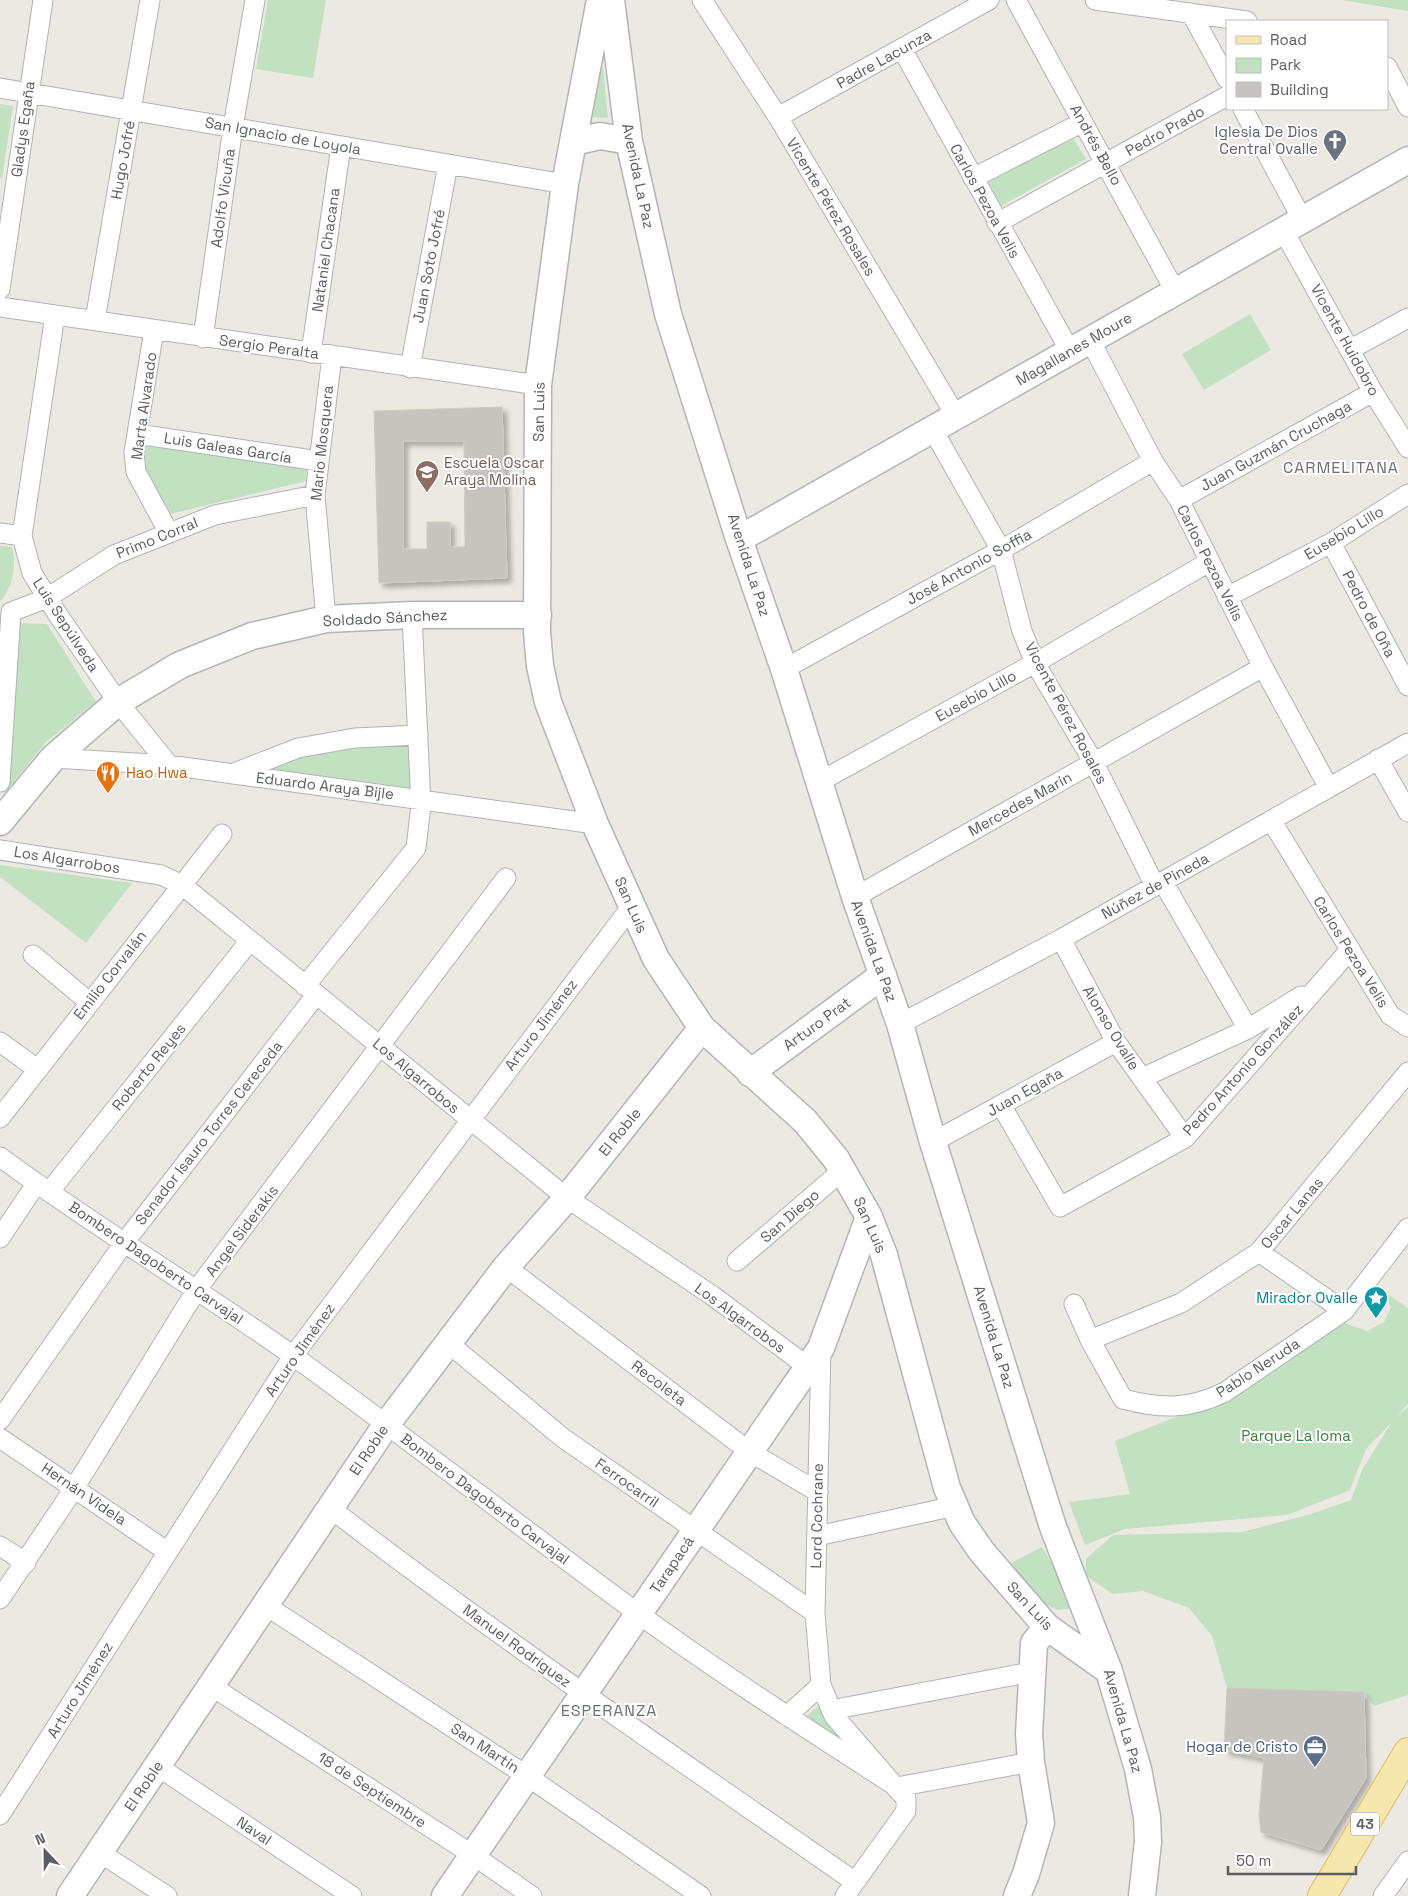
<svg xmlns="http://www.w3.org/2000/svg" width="1408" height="1896" font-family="'Space Grotesk',sans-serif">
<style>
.green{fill:#c2e1c1}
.building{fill:#c7c4bf;stroke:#d0cbc1;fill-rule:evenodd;filter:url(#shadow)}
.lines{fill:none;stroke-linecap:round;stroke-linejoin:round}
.street-casing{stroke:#b0b3b6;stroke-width:21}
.secondary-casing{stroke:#b2b5b8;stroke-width:29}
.primary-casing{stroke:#e2ba65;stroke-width:30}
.street{stroke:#fff;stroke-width:19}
.secondary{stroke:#fff;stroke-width:26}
.primary{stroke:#f6e7ad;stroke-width:28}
.labels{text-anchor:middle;stroke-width:4;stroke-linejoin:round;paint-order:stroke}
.shield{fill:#fff;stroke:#8c8e90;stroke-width:1}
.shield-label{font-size:14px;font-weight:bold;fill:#5b5e61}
.street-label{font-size:15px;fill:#5b5e61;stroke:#fff}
.worship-label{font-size:15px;fill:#5b616d;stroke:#fff;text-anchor:end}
.education-label{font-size:15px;fill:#785e54;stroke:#fff;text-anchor:start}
.food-label{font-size:15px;fill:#c56008;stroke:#fff;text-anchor:start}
.culture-label{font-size:15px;fill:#0d838f;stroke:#fff;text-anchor:end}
.park-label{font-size:15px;fill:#3d7e3d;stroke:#fff}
.service-label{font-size:15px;fill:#4e5e75;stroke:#fff;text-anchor:end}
.neighbourhood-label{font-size:16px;letter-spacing:1px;fill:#6c7073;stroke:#fff}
</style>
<defs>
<filter id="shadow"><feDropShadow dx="4.5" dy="4.5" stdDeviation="2.5" flood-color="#0004"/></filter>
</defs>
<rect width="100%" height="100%" fill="#ece9e2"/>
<path class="green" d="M268 0H326L313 78 256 69Z
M1342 0H1408V11Z
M599 30 608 118 590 117Z
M0 104 13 106 2 178H0Z
M1073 138 1086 159 1001 206 988 181Z
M1250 314 1271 350 1204 390 1182 354Z
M145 441 307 466 306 481 166 515 141 464Z
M0 546 12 547C17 567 13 583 2 600H0Z
M18 623 47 624 96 702 45 743 4 794Z
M411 741V788L255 771 312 754 376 743Z
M0 865 132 883 86 943 0 877Z
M1380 1289 1408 1308V1404L1396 1417 1408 1407V1695L1374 1706 1364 1692 1227 1688 1212 1636 1189 1608 1143 1591 1113 1594 1086 1576V1559L1113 1535 1242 1532 1311 1514 1351 1500 1363 1468 1392 1422 1366 1449 1350 1490 1287 1515 1125 1529 1085 1545 1069 1502 1130 1494 1115 1441 1227 1397 1344 1323 1367 1331 1384 1322 1391 1307Z
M1042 1547 1058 1573 1074 1608 1058 1610 1038 1601 1011 1563Z
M819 1706 847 1744 804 1718Z"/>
<path class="building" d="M502 407 507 578 379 583 374 411ZM403 441H464L465 547H450V522H427V549H403Z
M1227 1688 1364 1692 1366 1778 1321 1850 1261 1832 1259 1815 1264 1758 1224 1750Z"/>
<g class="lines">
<g class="street-casing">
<path id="street" d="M702 0 778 117 956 416
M1016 0 1175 291
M1095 0 1247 21
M1191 13 1227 79
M902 49 1070 351
M1387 67 1408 107
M0 88 565 184
M1243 109 1302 219
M778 117 989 0
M973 178 1083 122
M997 223 1227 96
M1283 230 1373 392 1408 448
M0 289 43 0
M0 307 538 385
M55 315 22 536 32 573 56 612 118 702 169 765
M95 320 150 0
M154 330 134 452 136 472 169 533
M203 338 233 127 255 0
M1090 340 1153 461 1179 500 1263 667 1329 788
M1351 349 1408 318
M311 353 341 146
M410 368 448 164
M933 430 1001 550 1022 631 1035 663 1094 763 1155 886
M137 434 319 461
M1179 500 1373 392
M0 533 22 536
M1331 543 1408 686
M1227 597 1331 543 1408 494
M326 619 315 495 332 356
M784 669 1001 550 1153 461
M53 758 169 765 595 824
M1378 759 1408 812
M234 773 298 748 355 738 418 735
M0 782 11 612 47 598 114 555 215 515 315 495
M819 782 1035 663 1209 562
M1271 820 1390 1015 1408 1027
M0 850 161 875 182 885 567 1198 713 1296 808 1367
M1163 882 1248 1029
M855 897 1263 667
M1061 939 1116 1042 1185 1138
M33 955 89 1002
M305 986 416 848 421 805 412 615
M900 1024 1061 939 1408 743
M0 1042 37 1069
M1142 1078 1248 1029 1301 996
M1001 1105 1060 1207 1185 1138 1349 951
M0 1118 222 834
M933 1142 1116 1042
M0 1157C95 1227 196 1287 292 1355 408 1439 521 1527 636 1612 721 1674 809 1730 897 1787
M49 1192 249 942
M0 1238 36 1184
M1259 1252 1344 1311
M737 1261 843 1170
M506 1267 750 1452 818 1492
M1074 1304 1090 1340 1123 1399C1161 1409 1188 1410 1225 1392L1344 1311 1408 1228
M1090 1340 1181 1303 1259 1252 1408 1072
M447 1342 563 1438 815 1613
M821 1348 815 1613 821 1685 834 1716 906 1799V1811L845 1896
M0 1420 124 1243 316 995
M0 1438 168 1552
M330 1508C500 1639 679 1759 855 1882
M817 1536 955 1506
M0 1546 26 1563
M0 1599 75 1487 197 1289 506 878
M265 1605 527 1776 701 1896
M211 1686 473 1855 532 1896
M831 1710 1031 1672
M787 1716 821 1685
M157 1766 352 1896
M897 1787 1031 1762
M0 1815 293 1356 631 907
M99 1852 167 1896
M1383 1896 1408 1861"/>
</g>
<g class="secondary-casing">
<path id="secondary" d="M600 0 565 184 538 385 537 632 540 666 548 702 595 824 656 959 702 1028 805 1121 836 1159 869 1217 884 1255 947 1488 962 1523 982 1552 1047 1627 1109 1671
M611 0 629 141 668 314 739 539 784 669 855 897 900 1024 933 1142 1053 1527 1109 1671 1138 1769 1147 1817 1148 1842 1142 1896
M573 142 600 136 629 141
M739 539 1408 160
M0 822 53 758 118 702 180 665 252 636 326 619 412 615H538
M750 1073 883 975
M70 1896 386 1425 506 1267 567 1198 702 1028
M445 1896 821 1348 869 1217
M1017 1896 1026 1874 1041 1823 1031 1762 1029 1734 1034 1643 1047 1627"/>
</g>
<g class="primary-casing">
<path id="primary" d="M1322 1896 1408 1752"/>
</g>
<use href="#street" class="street"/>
<use href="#secondary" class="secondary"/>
<use href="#primary" class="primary"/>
</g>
<defs>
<g id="church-pin" transform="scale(1.25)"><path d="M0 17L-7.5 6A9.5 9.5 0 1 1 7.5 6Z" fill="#6b7280" stroke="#fff"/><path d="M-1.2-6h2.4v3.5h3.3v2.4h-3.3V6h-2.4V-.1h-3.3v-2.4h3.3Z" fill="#fff"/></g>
<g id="school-pin" transform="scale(1.25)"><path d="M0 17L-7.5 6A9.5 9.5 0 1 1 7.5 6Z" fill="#8d6e63" stroke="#fff"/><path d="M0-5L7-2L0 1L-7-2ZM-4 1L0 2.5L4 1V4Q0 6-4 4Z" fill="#fff"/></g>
<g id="restaurant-pin" transform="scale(1.25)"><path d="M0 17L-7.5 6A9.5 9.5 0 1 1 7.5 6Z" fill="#e8710a" stroke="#fff"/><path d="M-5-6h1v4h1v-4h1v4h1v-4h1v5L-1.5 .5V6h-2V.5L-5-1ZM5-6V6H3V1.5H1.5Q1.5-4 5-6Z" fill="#fff"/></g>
<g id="sight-pin" transform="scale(1.25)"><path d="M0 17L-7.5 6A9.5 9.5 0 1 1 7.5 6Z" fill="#0f9aa8" stroke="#fff"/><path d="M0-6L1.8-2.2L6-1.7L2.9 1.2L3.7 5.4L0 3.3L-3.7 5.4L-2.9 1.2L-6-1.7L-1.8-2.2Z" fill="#fff"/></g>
<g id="office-pin" transform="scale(1.25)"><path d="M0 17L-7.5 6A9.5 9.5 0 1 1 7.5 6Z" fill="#5c6f8a" stroke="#fff"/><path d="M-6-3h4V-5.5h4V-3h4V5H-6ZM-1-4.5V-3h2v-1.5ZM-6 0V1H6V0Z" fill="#fff"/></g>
</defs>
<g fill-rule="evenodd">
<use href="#church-pin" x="1335" y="141"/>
<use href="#school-pin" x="427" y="472"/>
<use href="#restaurant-pin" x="108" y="773"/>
<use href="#sight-pin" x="1376" y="1298"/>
<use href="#office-pin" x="1315" y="1747"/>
</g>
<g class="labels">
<rect class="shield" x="1351" y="1812.5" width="28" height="23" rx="4"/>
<g class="shield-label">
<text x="1365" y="1829">43</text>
</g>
<g class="street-label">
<text transform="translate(884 59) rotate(-29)" y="5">Padre Lacunza</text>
<text transform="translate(23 129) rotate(-82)" y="5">Gladys Egaña</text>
<text transform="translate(1165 131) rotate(-29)" y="5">Pedro Prado</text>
<text transform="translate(283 136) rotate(10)" y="5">San Ignacio de Loyola</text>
<text transform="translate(1096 145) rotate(61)" y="5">Andrés Bello</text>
<text transform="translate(123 160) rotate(-80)" y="5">Hugo Jofré</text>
<text transform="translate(638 176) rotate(78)" y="5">Avenida La Paz</text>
<text transform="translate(223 198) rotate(-82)" y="5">Adolfo Vicuña</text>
<text transform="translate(985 201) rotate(61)" y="5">Carlos Pezoa Velis</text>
<text transform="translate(831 207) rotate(59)" y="5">Vicente Pérez Rosales</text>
<text transform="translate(326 250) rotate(-82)" y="5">Nataniel Chacana</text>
<text transform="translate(429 266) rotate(-79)" y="5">Juan Soto Jofré</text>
<text transform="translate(1345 340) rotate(61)" y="5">Vicente Huidobro</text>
<text transform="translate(269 347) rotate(8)" y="5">Sergio Peralta</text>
<text transform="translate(1074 349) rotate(-30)" y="5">Magallanes Moure</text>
<text transform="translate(144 406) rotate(-82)" y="5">Marta Alvarado</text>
<text transform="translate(539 412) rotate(-89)" y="5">San Luis</text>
<text transform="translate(322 443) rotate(-84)" y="5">Mario Mosquera</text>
<text transform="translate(1276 446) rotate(-29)" y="5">Juan Guzmán Cruchaga</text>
<text transform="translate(228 448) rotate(9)" y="5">Luis Galeas García</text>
<text transform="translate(1344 533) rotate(-31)" y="5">Eusebio Lillo</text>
<text transform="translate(157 538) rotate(-22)" y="5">Primo Corral</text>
<text transform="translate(1210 563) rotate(63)" y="5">Carlos Pezoa Velis</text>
<text transform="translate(749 565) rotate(72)" y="5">Avenida La Paz</text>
<text transform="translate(969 567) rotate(-29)" y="5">José Antonio Soffia</text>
<text transform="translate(1369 614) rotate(62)" y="5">Pedro de Oña</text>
<text transform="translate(385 618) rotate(-3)" y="5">Soldado Sánchez</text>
<text transform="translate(66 625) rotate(57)" y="5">Luis Sepúlveda</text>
<text transform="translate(976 696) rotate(-29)" y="5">Eusebio Lillo</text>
<text transform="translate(1066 713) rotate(62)" y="5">Vicente Pérez Rosales</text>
<text transform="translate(325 786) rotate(7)" y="5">Eduardo Araya Bijle</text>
<text transform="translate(1020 804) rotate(-29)" y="5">Mercedes Marín</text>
<text transform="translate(67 860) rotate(9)" y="5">Los Algarrobos</text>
<text transform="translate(1155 886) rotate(-29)" y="5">Núñez de Pineda</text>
<text transform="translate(631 905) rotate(66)" y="5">San Luis</text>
<text transform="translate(874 951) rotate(70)" y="5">Avenida La Paz</text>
<text transform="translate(1351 952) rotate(58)" y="5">Carlos Pezoa Velis</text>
<text transform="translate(110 975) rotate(-52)" y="5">Emilio Corvalán</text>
<text transform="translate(817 1024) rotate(-36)" y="5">Arturo Prat</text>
<text transform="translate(541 1025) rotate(-53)" y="5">Arturo Jiménez</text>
<text transform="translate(1111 1028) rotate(59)" y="5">Alonso Ovalle</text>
<text transform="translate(149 1067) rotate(-51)" y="5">Roberto Reyes</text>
<text transform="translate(1243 1070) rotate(-48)" y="5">Pedro Antonio González</text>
<text transform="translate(416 1076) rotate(40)" y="5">Los Algarrobos</text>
<text transform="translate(1025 1092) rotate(-29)" y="5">Juan Egaña</text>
<text transform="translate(620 1132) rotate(-51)" y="5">El Roble</text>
<text transform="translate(209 1133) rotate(-52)" y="5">Senador Isauro Torres Cereceda</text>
<text transform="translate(1292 1213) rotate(-50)" y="5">Oscar Lanas</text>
<text transform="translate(790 1216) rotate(-41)" y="5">San Diego</text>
<text transform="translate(870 1225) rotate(66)" y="5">San Luis</text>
<text transform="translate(242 1231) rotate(-53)" y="5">Angel Siderakis</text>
<text transform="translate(156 1263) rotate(34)" y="5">Bombero Dagoberto Carvajal</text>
<text transform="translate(740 1318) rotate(36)" y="5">Los Algarrobos</text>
<text transform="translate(994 1337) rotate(73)" y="5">Avenida La Paz</text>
<text transform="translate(300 1350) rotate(-55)" y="5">Arturo Jiménez</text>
<text transform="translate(1258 1368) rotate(-33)" y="5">Pablo Neruda</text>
<text transform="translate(659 1383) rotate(37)" y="5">Recoleta</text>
<text transform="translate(369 1450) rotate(-56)" y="5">El Roble</text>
<text transform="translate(627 1483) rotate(35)" y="5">Ferrocarril</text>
<text transform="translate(84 1494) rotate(34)" y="5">Hernán Videla</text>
<text transform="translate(485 1499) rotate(37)" y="5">Bombero Dagoberto Carvajal</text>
<text transform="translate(817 1516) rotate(-89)" y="5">Lord Cochrane</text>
<text transform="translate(672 1565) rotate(-56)" y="5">Tarapacá</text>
<text transform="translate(1030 1606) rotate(47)" y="5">San Luis</text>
<text transform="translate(517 1646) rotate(36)" y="5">Manuel Rodríguez</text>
<text transform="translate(80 1690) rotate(-58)" y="5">Arturo Jiménez</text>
<text transform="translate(1123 1721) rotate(74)" y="5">Avenida La Paz</text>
<text transform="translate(485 1748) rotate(33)" y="5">San Martín</text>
<text transform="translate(144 1786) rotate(-56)" y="5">El Roble</text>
<text transform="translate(372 1790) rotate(33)" y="5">18 de Septiembre</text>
<text transform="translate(254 1831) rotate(34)" y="5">Naval</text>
</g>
<g class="worship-label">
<text x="1318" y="137">Iglesia De Dios<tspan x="1318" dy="17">Central Ovalle</tspan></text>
</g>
<g class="education-label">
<text x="444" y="468">Escuela Oscar<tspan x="444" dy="17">Araya Molina</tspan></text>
</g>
<g class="food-label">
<text x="126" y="778">Hao Hwa</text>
</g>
<g class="culture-label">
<text x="1358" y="1303">Mirador Ovalle</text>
</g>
<g class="park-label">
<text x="1296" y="1441">Parque La loma</text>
</g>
<g class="service-label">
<text x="1298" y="1752">Hogar de Cristo</text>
</g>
<g class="neighbourhood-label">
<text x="1341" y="473">CARMELITANA</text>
<text x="609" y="1716">ESPERANZA</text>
</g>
</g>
<rect x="1226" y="20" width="162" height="90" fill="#ffffff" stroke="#bdbfc0"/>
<rect x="1236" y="36" width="25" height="8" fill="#f6e7ad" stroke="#bdbfc0"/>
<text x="1270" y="45" font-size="15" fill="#5b5e61">Road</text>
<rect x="1236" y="58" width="25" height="15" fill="#c2e1c1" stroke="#bdbfc0"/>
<text x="1270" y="70" font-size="15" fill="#5b5e61">Park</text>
<rect x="1236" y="82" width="25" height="15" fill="#c7c4bf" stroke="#bdbfc0"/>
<text x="1270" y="95" font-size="15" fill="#5b5e61">Building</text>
<g transform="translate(45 1851) rotate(338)" stroke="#ffffff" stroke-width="4" paint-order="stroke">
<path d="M0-4L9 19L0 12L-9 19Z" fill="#5b5e61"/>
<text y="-8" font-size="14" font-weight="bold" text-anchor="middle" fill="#5b5e61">N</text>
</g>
<path d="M1228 1866v8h128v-8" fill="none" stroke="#5b5e61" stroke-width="2.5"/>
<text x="1236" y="1866" font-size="15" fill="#5b5e61" stroke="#ffffff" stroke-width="4" paint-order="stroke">50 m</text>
</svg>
